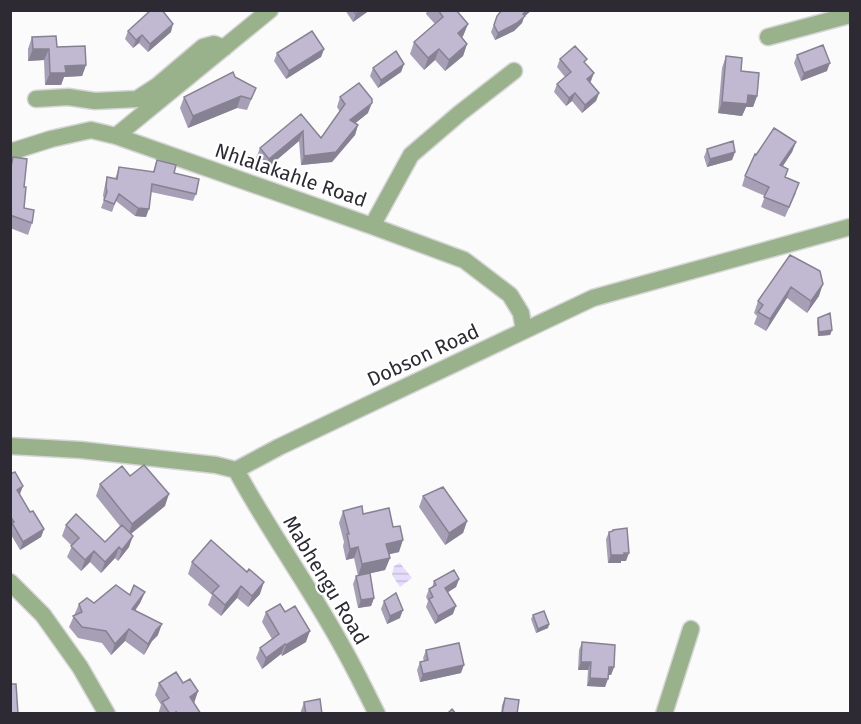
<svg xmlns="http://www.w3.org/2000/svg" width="861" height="724" font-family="'Fira Sans',sans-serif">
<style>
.water{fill:url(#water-rules)}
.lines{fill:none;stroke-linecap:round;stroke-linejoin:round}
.minor-casing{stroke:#d6d5d7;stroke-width:19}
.minor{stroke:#99b28c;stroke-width:16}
.wall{fill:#a69fb5}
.shaded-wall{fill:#878293}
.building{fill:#c1b9d2;stroke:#878293;stroke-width:1.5}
.labels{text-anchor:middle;stroke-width:4.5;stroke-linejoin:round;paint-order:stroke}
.street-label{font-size:20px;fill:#2d2a34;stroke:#fff}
</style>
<defs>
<pattern id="water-rules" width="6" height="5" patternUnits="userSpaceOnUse" patternTransform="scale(1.5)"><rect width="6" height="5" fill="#e6dcfc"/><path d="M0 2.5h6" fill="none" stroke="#c6bdd9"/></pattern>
</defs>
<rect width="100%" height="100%" fill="#fbfbfb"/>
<path class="water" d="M400 563 412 578 400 587 392 575 394 566Z"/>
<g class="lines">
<g class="minor-casing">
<path id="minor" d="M768 37 850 15
M36 99 68 97 95 101 137 99 157 86 203 47 214 44 224 48
M116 136 270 10
M10 152 51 139 91 130 116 136 372 226 464 260 510 295 521 313 524 330
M372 226 411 155 460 113 514 71
M10 446 81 450 216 465 236 470 279 447 593 298 850 227
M236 470C269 531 310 587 343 648 355 669 366 692 377 714
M10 582 43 615 80 667 107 714
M664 714 691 629"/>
</g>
<use href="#minor" class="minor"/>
</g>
<path class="wall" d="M345 10H370L353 22Z
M427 10H456L468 24 463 36 462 38 467 44 463 56 445 71 435 60 424 70 410 54 414 42 435 24 426 14Z
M497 16 524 17 522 23 514 31 495 40 491 32Z
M128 31 171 32 148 52 139 43 133 48 125 39Z
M32 37 57 47 86 65 82 76 64 77 61 85H45L44 60 28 61V49Z
M324 49 321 57 286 79 274 61 277 53Z
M797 55 827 71 801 81 794 63Z
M726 56 741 71 757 96 753 107H746L742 116 718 113 722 68Z
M560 59 585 63 591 81 590 83 599 93 596 101 582 113 572 101 566 106 554 92 557 84 565 77 557 67Z
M404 64 401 72 378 88 370 76 373 68Z
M235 77 256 88 247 110 237 108 188 128 180 108 184 97Z
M340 97 368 113 355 123 358 125 355 135 332 162 301 165 299 141 266 169 256 158 260 148 301 114 321 138 340 112 337 107Z
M796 142 792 152 783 166 788 169 785 177 796 193 785 217 761 207 765 196 742 186 745 176 756 155Z
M707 149 735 152 732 160 707 167 704 157Z
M13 157 24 187V208L32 223 28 235 10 228V164Z
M157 160 174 173 196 194 193 201 151 192 146 217 135 216 116 201 112 212 101 208 104 200 103 195 105 185 107 177 115 179 119 167 153 172Z
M790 255 819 296 807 313 787 298 766 331 754 324 757 316 754 313 758 301Z
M818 318 832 330 830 335 818 336 817 322Z
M10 474 23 486 19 494 30 512 44 529 41 537 20 550 10 533Z
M130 476 165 506 131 534 129 547 118 561 115 558 101 573 90 562 81 571 67 557 72 546 62 536 66 525 105 542 120 526 96 496 100 484Z
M423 496 467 521 463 533 445 545 419 507Z
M343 511 363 514 399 552 389 554 390 558 385 570 367 574 374 598 371 606 358 608 353 584 356 576H358L354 558 346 560 343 546 344 542 339 523Z
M609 532 626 561H621V563H608L606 539Z
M192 562 260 594 248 607 237 598 221 616 208 605 212 595 188 574Z
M459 579 456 587 448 592 453 614 435 624 426 607 428 601 426 597 429 589 432 588 434 581Z
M145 592 140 603 135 611 158 635 152 641 144 655 125 641 111 655 102 643 78 638 69 627 79 604 94 603Z
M384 601 400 618 387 624 381 609Z
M266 612H285L306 642 282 656 281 654 262 669 256 658 260 648 272 639 262 622Z
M533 615 549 624 548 628 536 633 531 619Z
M582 642 614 667 611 675H608L605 687 587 686 588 670H578L579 650Z
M426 650 461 673 420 682 417 670 420 662 424 661 423 658Z
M159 683 198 691 194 703 201 714H158L161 705 155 695Z
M505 698 517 714H501L502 705Z
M304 702 322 714H300Z"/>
<path class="shaded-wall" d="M361 10H370L353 22 356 14Z
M527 10H532L524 17 522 23 514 31 495 40 498 33Z
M173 24 171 32 148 52 150 44Z
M468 24 463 36 453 45 458 33Z
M142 35 139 43 133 48 136 40Z
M467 44 463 56 445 71 449 60Z
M33 49H49L44 60 28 61Z
M324 49 321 57 286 79 289 71Z
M439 49 435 60 424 70 428 58Z
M830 63 827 71 801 81 804 73Z
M404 64 401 72 378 88 381 80Z
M86 65 82 76 64 77 61 85H45L50 73 65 66Z
M594 73 591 81 584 87 587 79Z
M575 93 572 101 566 106 569 98Z
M599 93 596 101 582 113 585 105Z
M748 95 757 96 753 107H746L742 116 718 113 722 102Z
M241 96 237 108 188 128 193 116Z
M372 103 368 113 347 130 350 120Z
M358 125 355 135 332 162 301 165 304 156Z
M303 131 299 141 266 169 269 159Z
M796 142 792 152 777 175 780 165Z
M735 152 732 160 707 167 710 159Z
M138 208 149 209 146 217 135 216Z
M823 284 819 296 807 313 811 301Z
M791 287 787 298 766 331 770 319Z
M832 330 830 335 818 336 819 332Z
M23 486 20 494 14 498 17 490Z
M169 494 165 506 128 536 132 524Z
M467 521 463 533 445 545 449 533Z
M44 529 41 537 20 550 23 542Z
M133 536 129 547 118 561 122 550Z
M403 540 399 552 382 556 386 544Z
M119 547 115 558 101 573 105 562Z
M358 547 354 558 346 560 350 549Z
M94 551 90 562 81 571 85 560Z
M629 553 626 561H621V563H608L611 555Z
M390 558 385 570 358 576 362 564Z
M459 579 456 587 442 596 445 588Z
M264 582 260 594 248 607 252 596Z
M241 586 237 598 221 616 225 605Z
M145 592 140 603 128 620 132 609Z
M374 598 371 606 358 608 361 600Z
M456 606 453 614 435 624 438 616Z
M403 610 400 618 387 624 390 616Z
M162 624 158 635 152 641 144 655 148 644 156 630Z
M549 624 548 628 536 633 538 629Z
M129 629 125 641 111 655 115 644Z
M310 631 306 642 282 656 286 645Z
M285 644 281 654 262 669 266 658Z
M581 662H591L588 670H578Z
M464 665 461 673 420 682 423 674Z
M609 667H614L611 675H606Z
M590 678 608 679 605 687 587 686Z
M198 691 194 703 190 697Z"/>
<path class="building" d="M151 10H162L173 24 150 44 142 35 136 40 128 31Z
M353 10H361L356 14Z
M438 10H456L468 24 458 33 467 44 449 60 439 49 428 58 414 42 443 17Z
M502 10H527L523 14 525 16 517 23 498 33 494 25 497 16Z
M312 31 324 49 289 71 277 53Z
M56 36 57 47 85 46 86 65 65 66 66 73H50L49 49H33L32 37Z
M823 45 830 63 804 73 797 55Z
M575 46 587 59 584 62 594 73 587 79 599 93 585 105 575 93 569 98 557 84 571 72 560 59Z
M396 51 404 64 381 80 373 68Z
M726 56 742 58 741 71 759 73 757 96 748 95 747 104 722 102Z
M233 72 235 77 256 88 251 99 241 96 193 116 184 97Z
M359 83 372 99V103L350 120 358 125 336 152 304 156 303 131 269 159 260 148 301 114 321 138 345 104 340 97Z
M774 128 796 142 780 165 788 169 785 177 799 183 789 207 764 197 769 187 745 176 755 154 756 155Z
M733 141 735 152 710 159 707 149Z
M13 157 27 159 24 187H26L24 208 34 210 32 223 10 215V172Z
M157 160 176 165 174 173 199 179 196 194 152 184 149 209 138 208 119 194 114 204 104 200 107 192 106 187 107 177 117 179 119 167 154 172Z
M790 255 820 271 823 284 811 301 791 287 770 319 758 312 763 305 758 301Z
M830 313 832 330 819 332 818 318Z
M144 465 169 494 132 524 100 484 122 466 130 476Z
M15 472 23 486 17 490 30 512 33 511 44 529 23 542 12 523 14 522 10 516V474Z
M443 487 467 521 449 533 423 496Z
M362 506 363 514 389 508 393 527 400 526 403 540 386 544 390 558 362 564 358 547 350 549 347 534H349L343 511Z
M76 514 105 542 122 525 133 536 122 550 119 547 105 562 94 551 85 560 71 546 79 538 66 525Z
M627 528 629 553H624V555H611L609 532 613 531V530Z
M211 540 247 572 249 569 264 582 252 596 241 586 225 605 212 593 219 586 192 562Z
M454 570 459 579 445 588 456 606 438 616 429 599 433 597 429 589 436 585 434 581Z
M370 573 374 598 361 600 356 576Z
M116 585 130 595 134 585 145 592 132 609 162 624 156 630 148 644 129 629 115 644 106 631 82 627 73 616 82 612 79 604 87 598 94 603Z
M396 593 403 610 390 616 384 601Z
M280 604 285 612 295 606 310 631 286 645 285 644 266 658 260 648 279 634 266 612Z
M544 611 549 624 538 629 533 615Z
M582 642 615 645 614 667H609L608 679 590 678 591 662H581Z
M459 643 464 665 423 674 420 662 428 660 426 650Z
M176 672 183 683 190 679 198 691 190 697 201 714H176V712L173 714H170L162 702 169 698 159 683Z
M10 684H16L18 714H10Z
M505 698 519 700 517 714H502Z
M320 699 322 714H306L304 702Z
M452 709 456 714H447Z"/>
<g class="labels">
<g class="street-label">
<text transform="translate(291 175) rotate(19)" y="7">Nhlalakahle Road</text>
<text transform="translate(423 355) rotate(-25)" y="7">Dobson Road</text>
<text transform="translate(326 580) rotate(59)" y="7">Mabhengu Road</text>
</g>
</g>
<rect width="861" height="724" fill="none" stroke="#2d2a34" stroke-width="24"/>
</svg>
